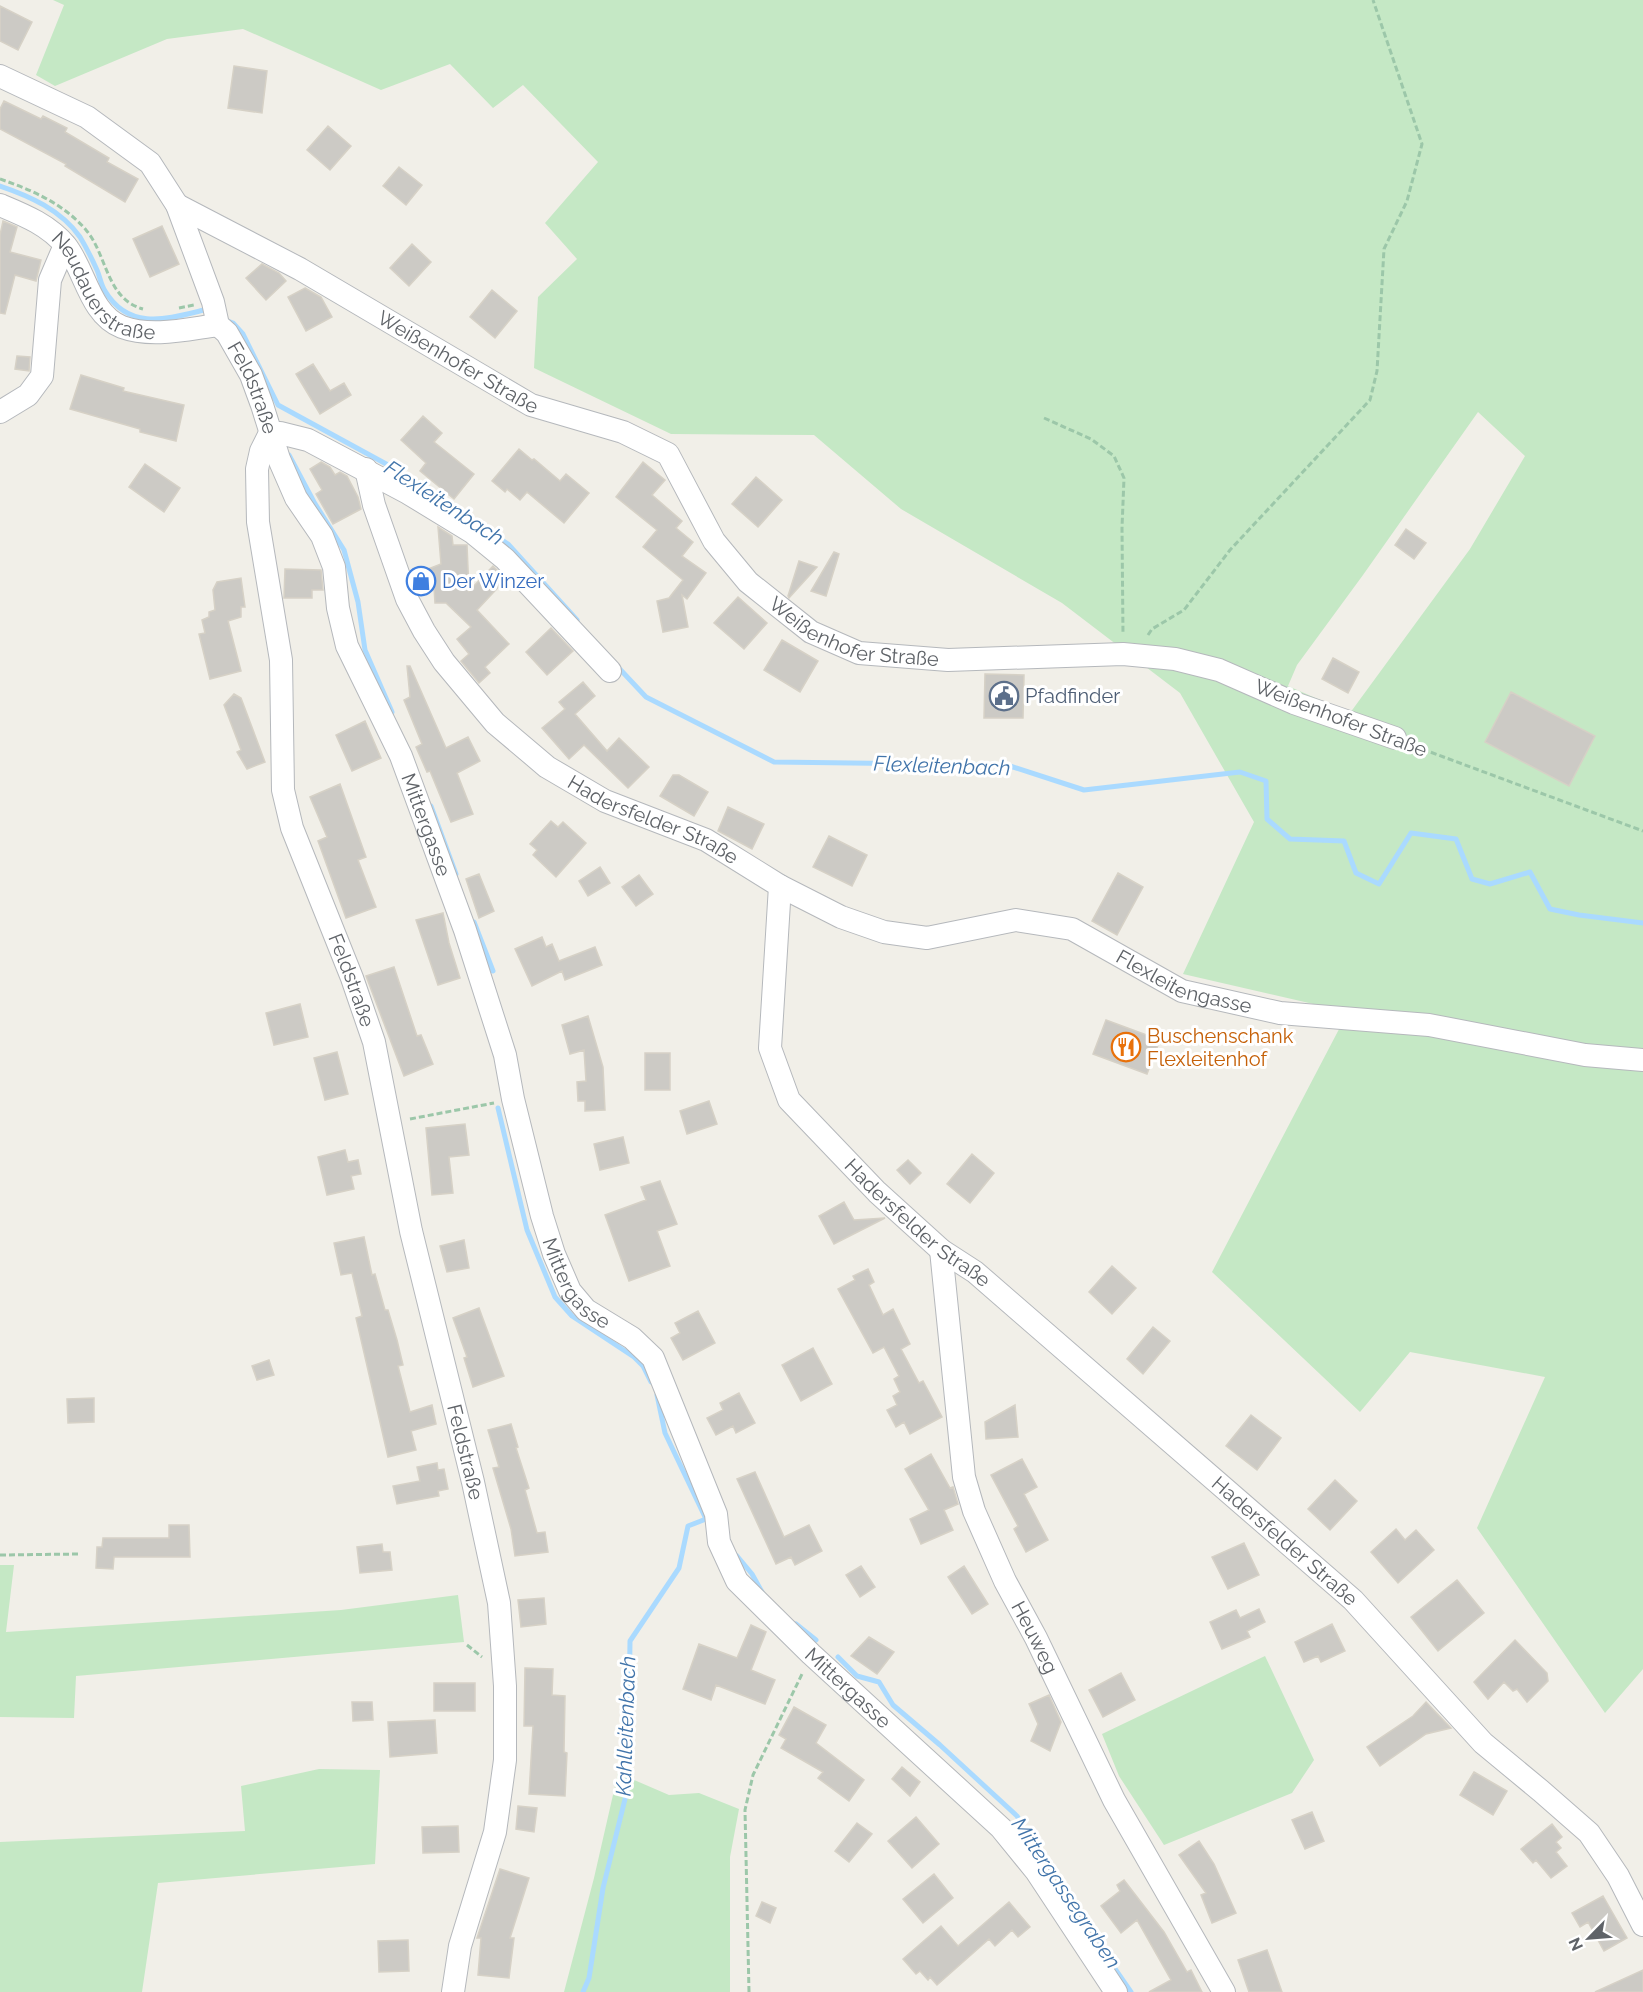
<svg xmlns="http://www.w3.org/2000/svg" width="1643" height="1992" font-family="Raleway,sans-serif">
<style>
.green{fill:#c5e8c5;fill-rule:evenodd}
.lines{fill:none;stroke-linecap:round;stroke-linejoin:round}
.stream{stroke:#aadaff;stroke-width:5}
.building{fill:#cccac5;stroke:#d6d1c6;stroke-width:1.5}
.street-casing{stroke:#b5b8bc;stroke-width:24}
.path{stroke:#9cc7a9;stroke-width:3;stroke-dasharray:6 3;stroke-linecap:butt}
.street{stroke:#fff;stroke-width:22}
.labels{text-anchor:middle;stroke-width:6;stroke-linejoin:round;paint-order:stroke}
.street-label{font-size:20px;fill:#5f6368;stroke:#fff}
.shop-label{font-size:20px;fill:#366cbe;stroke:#fff;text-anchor:start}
.service-label{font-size:20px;fill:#4e5e75;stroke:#fff;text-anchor:start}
.food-label{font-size:20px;fill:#c56008;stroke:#fff;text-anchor:start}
.water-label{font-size:21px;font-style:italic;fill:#4174aa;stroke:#fff}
</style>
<rect width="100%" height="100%" fill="#f1efe8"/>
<path class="green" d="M53 0H1643V1669L1605 1713 1477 1528 1545 1377 1410 1352 1360 1412 1212 1272 1348 1012 1183 974 1254 822 1180 693 1062 603 901 509 814 435 671 434 534 368 538 297 577 259 545 223 598 162 523 85 493 108 450 64 381 90 243 29 167 39 55 86 36 75 64 5ZM1478 412 1525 456 1470 549 1350 713 1288 686 1297 665 1363 575Z
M0 1565H14L6 1632 341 1610 458 1595 464 1642 76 1676 74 1718 0 1717Z
M1265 1656 1314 1760 1292 1793 1164 1845 1119 1776 1102 1734Z
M319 1769 380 1770 375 1864 158 1883 142 1992H0V1842L245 1831 241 1786Z
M618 1773 669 1795 699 1793 739 1809 730 1857V1992H564L594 1878Z"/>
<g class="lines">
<path class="stream" d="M0 186C30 196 61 210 80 237 86 247 92 259 97 270 100 277 101 285 105 291 129 331 167 319 204 310L209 312
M225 320 233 323 243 334 278 405 399 471 459 511
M289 455 314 502 344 550 358 602 365 650 392 712
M484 528 508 544 577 620
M616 665 646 697 774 762 1007 765 1084 790 1240 772 1266 781 1267 819 1290 839 1344 841 1356 873 1379 884 1411 833 1456 839 1472 879 1490 884 1530 872 1550 909 1579 915 1643 923
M431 806 456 874
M474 922 493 971
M498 1108 527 1230 555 1297 572 1316 634 1357 643 1366 651 1382
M737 1556 752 1574 762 1592
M796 1624 816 1640
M838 1657 857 1676 879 1682 893 1705 940 1745 1017 1816 1073 1908 1131 1992
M583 1992 589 1978 603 1888 628 1787 630 1641 679 1568 688 1526 706 1519 665 1433 657 1395"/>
</g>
<path class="building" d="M0 6 32 22 18 50 0 41Z
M234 66 267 71 262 113 228 108Z
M4 101 41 119 43 116 67 128 65 132 109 158 107 162 138 179 125 202 65 166 66 164 0 129V109Z
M328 126 351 146 330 170 307 150Z
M399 167 422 185 406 205 383 186Z
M3 221 17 227 10 252 41 260 36 281 15 275 5 314 0 313V235Z
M162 226 179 264 150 277 133 239Z
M412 244 431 262 409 286 390 268Z
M262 264 279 273 286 281 266 300 246 278Z
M305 288 321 297 332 317 306 331 288 297Z
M492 290 517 311 495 338 470 317Z
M17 356 30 357 29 371 15 369Z
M313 364 330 391 344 383 351 395 320 414 296 374Z
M81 375 124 388 123 391 184 405 176 441 140 432V429L70 409Z
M423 416 442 433 434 442 474 474 454 499 420 471 426 463 401 440Z
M519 449 532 460 534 459 560 481 566 474 589 493 564 523 527 492 520 500 507 489 505 492 492 481Z
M321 462 330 467 335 475 340 472 347 476 358 497 361 509 333 524 316 494 322 490 310 469Z
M643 462 665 480 652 495 682 521 676 528 693 542 682 556 706 573 687 599 682 595 688 627 663 632 657 601 669 598 683 580 643 547 657 530 616 497Z
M145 464 180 488 164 512 129 487Z
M756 477 782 500 758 527 732 504Z
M438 527 452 536 453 545H467L469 591 493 566 506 579 477 610 509 644 485 667 490 673 479 683 461 661 469 654 457 639 471 627 446 603H435L434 587 419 592 413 575 441 564Z
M1406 529 1426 543 1414 559 1395 545Z
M834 552 839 554 826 596 811 591Z
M799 561 817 567 789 598 788 596Z
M285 569 321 570 323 590H312V598H284Z
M241 578 245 607H241V617L228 621 241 671 210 679 199 634 205 633 202 620 209 617V612L215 610 213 590 217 582Z
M738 597 767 623 744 649 714 623Z
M551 628 573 651 547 675 526 652Z
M782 640 818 661 800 692 764 670Z
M1333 658 1359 672 1348 693 1322 679Z
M407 666H410L446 748 468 737 480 761 457 773 473 814 451 822 430 771 427 772 416 747 422 744 404 700 410 697Z
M985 674 1024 675 1023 718H984Z
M583 682 595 696 575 714 607 751 619 738 649 767 628 788 584 745 569 759 542 728 565 709 559 702Z
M1511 692 1595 736 1569 786 1485 742Z
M234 694 241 698 265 762 247 769 237 752 241 750 224 705Z
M365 721 381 758 352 771 336 735Z
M673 775H679L708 792 694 816 660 796Z
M340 784 366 857 358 860 376 907 346 918 318 841 327 837 310 797Z
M728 807 764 824 752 849 718 831Z
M551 821 558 827 563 822 586 843 556 877 533 855 537 850 530 844Z
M829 836 867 855 852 886 813 867Z
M600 867 610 883 588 896 579 881Z
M1118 873 1143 887 1117 935 1092 921Z
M479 874 494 911 479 918 466 879Z
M639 875 653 894 636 906 622 887Z
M443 913 449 943 460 978 438 985 416 920Z
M542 937 546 947 552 944 559 961 595 947 602 965 565 980 562 971 532 986 515 949Z
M394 967 417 1036 421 1035 433 1064 404 1076 366 976Z
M300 1004 308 1037 274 1045 266 1013Z
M588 1016 603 1067 605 1110 585 1111V1101H578L577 1082 586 1081 584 1050 570 1054 562 1025Z
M1106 1020 1160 1040 1147 1074 1093 1054Z
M337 1052 348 1094 325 1100 314 1058Z
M645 1053H670V1090H645Z
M709 1101 717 1124 687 1134 680 1111Z
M465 1124 469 1155 449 1157 453 1193 432 1195 426 1128Z
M623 1137 629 1163 600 1170 594 1144Z
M345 1150 348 1162 358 1160 361 1174 351 1176 354 1189 327 1195 318 1157Z
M972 1154 994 1173 970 1203 947 1184Z
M908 1160 921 1173 910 1184 897 1170Z
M660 1181 677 1224 657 1231 670 1266 629 1281 605 1215 646 1200 641 1187Z
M844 1202 854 1220 885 1218 834 1244 819 1216Z
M364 1237 372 1275 375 1274 385 1310H388L397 1340 403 1365 398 1366 410 1412 432 1405 436 1424 411 1431 416 1450 388 1457 356 1318 362 1316 352 1273 341 1275 334 1243Z
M464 1240 469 1268 447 1272 440 1246Z
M1112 1266 1136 1288 1112 1314 1089 1292Z
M868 1269 874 1282 869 1285 883 1315 893 1309 910 1344 901 1349 919 1383 923 1381 942 1417 910 1434 904 1422 896 1427 887 1410 897 1405 893 1396 900 1392 894 1379 899 1376 884 1347 873 1353 838 1289 855 1280 853 1276Z
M479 1308 504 1376 473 1387 464 1358 467 1357 453 1318Z
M698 1311 715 1343 683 1360 671 1338 680 1333 675 1323Z
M1153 1327 1170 1341 1143 1374 1127 1359Z
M813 1348 832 1384 801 1401 782 1365Z
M269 1360 274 1375 257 1380 252 1366Z
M739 1393 755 1423 736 1433 733 1426 716 1435 707 1418 723 1410 720 1403Z
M94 1398V1422L68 1423 67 1399Z
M1015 1405 1018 1437 986 1439 985 1422Z
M1251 1415 1281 1438 1257 1470 1226 1446Z
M511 1424 518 1447 516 1448 529 1488 525 1490 537 1533 545 1532 548 1552 515 1556 511 1529 493 1468 499 1467 488 1430Z
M931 1454 950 1488 953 1487 958 1504 944 1510 953 1530 921 1544 910 1519 929 1510 905 1469Z
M1022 1459 1037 1487 1024 1494 1048 1540 1026 1552 1014 1529 1018 1526 991 1475Z
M437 1463 438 1470 444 1469 448 1489 438 1491 439 1496 397 1504 393 1486 420 1481 417 1467Z
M755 1472 784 1537 809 1525 822 1551 795 1565 791 1557 776 1564 737 1479Z
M1335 1480 1357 1501 1330 1530 1308 1509Z
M169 1525H189L190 1557H114L113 1569 96 1568 97 1547H102L103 1538H169Z
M1396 1529 1405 1540 1416 1530 1434 1550 1398 1583 1371 1552Z
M1244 1543 1259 1575 1228 1589 1212 1557Z
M382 1544 383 1552H390L392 1570 360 1573 357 1547Z
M861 1566 875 1587 860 1597 846 1575Z
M964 1566 988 1604 972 1614 948 1577Z
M1457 1580 1484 1613 1438 1651 1411 1617Z
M544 1598 546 1624 521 1627 518 1600Z
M1259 1609 1265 1622 1247 1631 1250 1637 1222 1649 1210 1622 1236 1610 1240 1618Z
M1332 1624 1345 1651 1321 1662 1318 1656 1304 1662 1295 1642Z
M751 1625 766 1632 751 1670 775 1680 765 1704 716 1685 711 1700 683 1689 699 1644 737 1658Z
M869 1637 894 1652 877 1674 851 1656Z
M1515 1640 1547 1673 1548 1681 1527 1702 1517 1689 1513 1691 1504 1682 1488 1699 1474 1682Z
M525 1668 553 1669 552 1695 565 1696 564 1752 567 1753 565 1796 529 1794 533 1726H524Z
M1121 1673 1135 1700 1103 1717 1089 1690Z
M434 1683H475V1711H434Z
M1049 1695 1061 1722 1050 1751 1031 1741 1038 1724 1029 1704Z
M352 1702H372L373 1720 353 1721Z
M1426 1702 1451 1728 1426 1734 1380 1766 1367 1747 1413 1716Z
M794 1707 826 1725 816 1743 864 1780 849 1801 818 1778 823 1772 781 1748 786 1739 779 1735Z
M435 1720 437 1753 390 1757 388 1722Z
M902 1767 920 1782 910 1796 892 1779Z
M1474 1772 1507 1791 1493 1815 1460 1795Z
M518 1806 537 1808 534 1832 516 1829Z
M1312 1812 1324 1841 1305 1849 1292 1820Z
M916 1817 939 1844 912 1868 888 1841Z
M857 1823 872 1834 849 1862 835 1851Z
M1552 1824 1562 1837 1556 1842 1561 1848 1556 1852 1567 1866 1551 1878 1536 1860 1533 1863 1521 1849Z
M458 1826 459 1852 423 1853 422 1827Z
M1199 1841 1214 1864 1236 1913 1212 1923 1201 1895 1206 1893 1179 1855Z
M500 1869 529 1878 510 1938H514L509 1978 478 1975 481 1938H477Z
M934 1874 953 1898 923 1923 903 1899Z
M1124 1880 1164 1932 1187 1972 1191 1970 1202 1992H1149L1171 1980 1137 1920 1121 1933 1101 1906 1120 1891 1117 1885Z
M1603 1896 1627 1938 1604 1951 1588 1922 1580 1927 1572 1913Z
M762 1902 776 1908 770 1923 756 1916Z
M1009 1902 1030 1927 1018 1937 1012 1930 995 1946 989 1939 937 1985 930 1977 928 1980 920 1971 916 1974 903 1959 941 1926 958 1946Z
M408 1940 409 1971 379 1972 378 1941Z
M1267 1950 1282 1992H1249L1238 1960Z
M1643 1970V1992H1595Z"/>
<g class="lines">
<g class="street-casing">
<g id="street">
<path id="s1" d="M0 76 87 117 150 163 177 205 213 302 218 325 227 333 251 375 262 405 279 459 296 498 322 536 334 567 338 608 347 646 401 756 465 930 505 1055 513 1099 542 1216 554 1254 570 1291 586 1310 632 1338 653 1358 716 1514 719 1542 737 1581 811 1654 1001 1828 1036 1871 1116 1992"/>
<path id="s2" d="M0 205C24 215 49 225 66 246 85 270 90 315 122 327 152 338 187 329 218 325"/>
<path id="s3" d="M177 205 300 269 531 405 623 432 668 454 714 541 748 582 811 632 859 653 948 660 1123 654 1175 659 1219 670 1294 703 1395 738"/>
<path d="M0 412 28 395 42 376 50 280 65 245"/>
<path id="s4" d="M270 433 261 451 257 469 258 522 281 660 283 790 292 828 352 978 374 1042 411 1231 473 1482 499 1603 505 1686V1760L495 1832 460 1946 453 1992"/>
<path d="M270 433H280L308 440 408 493 472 532 505 559 610 671"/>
<path id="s5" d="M366 469 374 505 407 599 424 631 444 662 495 723 547 767 605 801 706 840 780 886 770 1048 789 1100 877 1192 941 1250 975 1272 1353 1600 1483 1743 1541 1791 1589 1833 1618 1876 1643 1925"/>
<path id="s6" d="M780 886 841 917 884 932 927 938 1016 920 1072 929 1182 991 1280 1013 1429 1025 1585 1055 1643 1060"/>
<path id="s7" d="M941 1250 964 1477 974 1511 1005 1581 1036 1638 1114 1800 1224 1992"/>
</g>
</g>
<path class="path" d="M0 179C32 190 64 204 86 230 107 254 106 299 143 309
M179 308 194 305
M1044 418 1091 439 1114 456 1124 478 1122 528 1123 634
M1148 635 1152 629 1184 610 1230 550 1370 400 1377 371 1384 249 1407 201 1422 144 1373 0
M1414 746 1643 831
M410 1119 494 1103
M0 1555 81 1554
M467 1645 482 1657
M749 1992 745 1810 753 1775 803 1672"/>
<use href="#street" class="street"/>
</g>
<defs>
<g id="shop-ring" transform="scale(1.5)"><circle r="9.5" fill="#fff" stroke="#3f7fe0" stroke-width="1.5"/><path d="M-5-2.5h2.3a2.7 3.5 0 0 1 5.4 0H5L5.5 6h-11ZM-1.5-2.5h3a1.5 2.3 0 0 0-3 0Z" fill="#3f7fe0"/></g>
<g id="civic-ring" transform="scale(1.5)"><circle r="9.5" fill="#fff" stroke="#5c6f8a" stroke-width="1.5"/><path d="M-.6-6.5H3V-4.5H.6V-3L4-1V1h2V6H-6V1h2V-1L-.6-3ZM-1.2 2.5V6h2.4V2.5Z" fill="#5c6f8a"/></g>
<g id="restaurant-ring" transform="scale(1.5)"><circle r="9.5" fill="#fff" stroke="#e8710a" stroke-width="1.5"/><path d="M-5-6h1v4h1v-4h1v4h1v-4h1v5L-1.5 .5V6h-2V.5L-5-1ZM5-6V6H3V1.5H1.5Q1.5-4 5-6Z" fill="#e8710a"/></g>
</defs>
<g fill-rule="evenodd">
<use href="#shop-ring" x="421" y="581"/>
<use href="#civic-ring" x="1004" y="696"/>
<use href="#restaurant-ring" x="1126" y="1047"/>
</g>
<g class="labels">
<g class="street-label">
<text dy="7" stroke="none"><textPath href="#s2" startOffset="138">Neudauerstraße</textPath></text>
<text dy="7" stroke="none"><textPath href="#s3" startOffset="322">Weißenhofer Straße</textPath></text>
<text dy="7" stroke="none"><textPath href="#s1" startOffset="424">Feldstraße</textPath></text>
<text dy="7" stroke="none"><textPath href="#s3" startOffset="826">Weißenhofer Straße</textPath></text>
<text transform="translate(1341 718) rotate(21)" y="7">Weißenhofer Straße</text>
<text dy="7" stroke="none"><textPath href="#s5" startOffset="476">Hadersfelder Straße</textPath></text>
<text dy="7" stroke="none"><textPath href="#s1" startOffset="898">Mittergasse</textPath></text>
<text dy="7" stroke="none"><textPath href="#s4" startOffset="564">Feldstraße</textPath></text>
<text dy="7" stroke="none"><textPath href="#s6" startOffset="430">Flexleitengasse</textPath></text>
<text dy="7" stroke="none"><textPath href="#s5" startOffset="1016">Hadersfelder Straße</textPath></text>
<text dy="7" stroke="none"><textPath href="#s1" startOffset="1384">Mittergasse</textPath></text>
<text dy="7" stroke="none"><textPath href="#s4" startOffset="1050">Feldstraße</textPath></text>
<text dy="7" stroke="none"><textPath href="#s5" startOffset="1502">Hadersfelder Straße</textPath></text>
<text dy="7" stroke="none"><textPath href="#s7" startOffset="404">Heuweg</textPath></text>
<text dy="7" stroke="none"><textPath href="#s1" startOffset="1888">Mittergasse</textPath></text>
</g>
<g class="shop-label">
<text x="442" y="588">Der Winzer</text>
</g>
<g class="service-label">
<text x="1025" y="703">Pfadfinder</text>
</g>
<g class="food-label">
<text x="1147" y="1043">Buschenschank<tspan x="1147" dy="23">Flexleitenhof</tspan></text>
</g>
<g class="water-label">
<text transform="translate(444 503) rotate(33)" y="7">Flexleitenbach</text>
<text transform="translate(942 766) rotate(2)" y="7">Flexleitenbach</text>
<text transform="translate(626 1726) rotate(-88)" y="7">Kahlleitenbach</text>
<text transform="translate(1066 1893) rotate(56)" y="7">Mittergassegraben</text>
</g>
</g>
<g transform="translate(1589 1938) rotate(245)" stroke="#ffffff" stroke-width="4.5" paint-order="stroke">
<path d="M0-4.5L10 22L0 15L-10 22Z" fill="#5f6368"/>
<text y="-9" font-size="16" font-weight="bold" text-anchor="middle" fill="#5f6368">N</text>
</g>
</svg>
